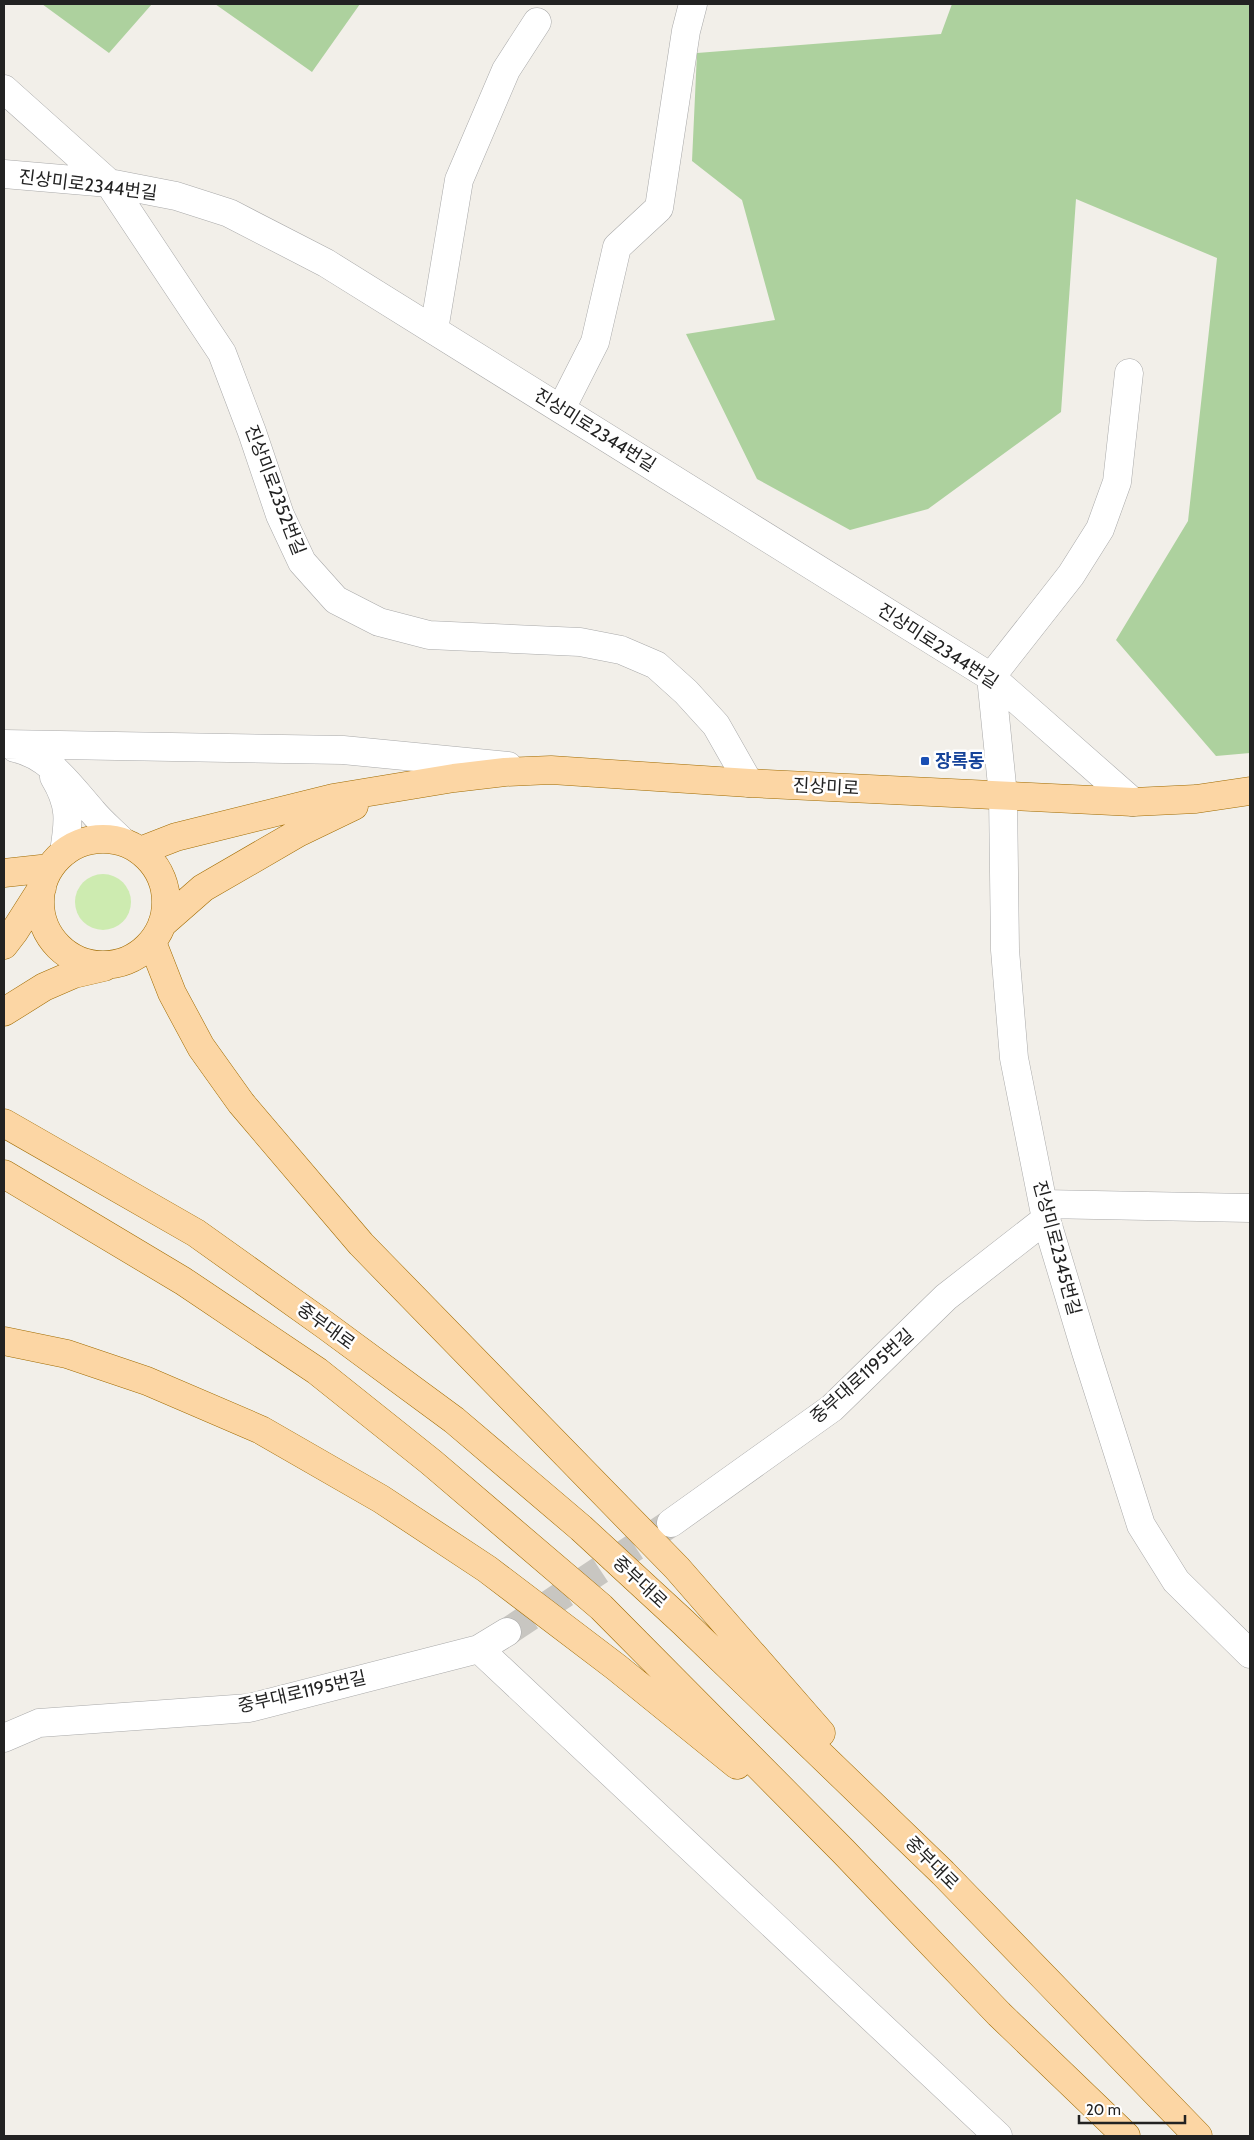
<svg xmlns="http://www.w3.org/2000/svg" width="1254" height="2140" font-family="Cabin,'Noto Sans KR',sans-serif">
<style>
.grass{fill:#cdebb0}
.forest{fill:#add19e}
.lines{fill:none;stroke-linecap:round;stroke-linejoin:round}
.minor-tunnel{stroke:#c8c6c1;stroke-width:28;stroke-dasharray:28 14;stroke-linecap:butt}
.minor-casing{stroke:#a9a9a9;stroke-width:29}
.major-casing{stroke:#a06b00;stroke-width:29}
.minor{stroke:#fff;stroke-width:28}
.major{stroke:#fcd6a4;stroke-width:28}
.transit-dot{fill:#1a4fb4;stroke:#fff;stroke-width:2}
.labels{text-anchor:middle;stroke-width:5;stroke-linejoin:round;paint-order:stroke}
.street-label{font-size:18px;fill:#222;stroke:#fff}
.transit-label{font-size:18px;font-weight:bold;fill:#164399;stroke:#fff;text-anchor:start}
</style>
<rect width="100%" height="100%" fill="#f2efe9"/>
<path class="grass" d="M75 902a28 28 0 1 1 56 0a28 28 0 1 1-56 0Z"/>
<path class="forest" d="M42 4H152L109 53Z
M215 4H360L312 72Z
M952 4H1250V753L1216 756 1116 640 1188 521 1217 258 1076 199 1061 412 928 509 850 530 757 479 686 334 775 320 742 200 692 161 697 53 941 34Z"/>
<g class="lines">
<path class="minor-tunnel" d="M507 1632 668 1525"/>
<g class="minor-casing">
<path id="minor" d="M4 89 109 183 222 353 252 432 280 515 302 562 336 600 379 622 429 635 580 642 621 650 656 665 686 692 716 725 749 783
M4 174 109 183 176 196 229 213 326 263 991 677 1133 802
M434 330 459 180 506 70 537 22
M1129 373 1117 482 1100 529 1071 575 991 677 1003 795 1005 950 1014 1058 1046 1219 1086 1352 1141 1525 1176 1581 1250 1654
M561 409 595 342 617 247 659 208 686 31 693 4
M4 744 343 750 508 766
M15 748C49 755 70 786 92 811 101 822 112 831 122 841
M54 777C71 805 69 821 64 852
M1043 1204 1250 1208
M671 1523 832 1408 946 1297 1046 1219
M479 1649 998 2136
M4 1738 39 1723 249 1708 479 1649 507 1632"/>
</g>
<g class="major-casing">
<path id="major" d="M40 902a63 63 0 1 1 126 0a63 63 0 1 1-126 0Z
M140 851 176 837 333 798 454 778 505 772 551 770 749 783 1133 802 1196 799 1250 791
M4 873 50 868
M162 924 203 888 298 833 354 806
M152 942 172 993 201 1047 241 1103 361 1244 677 1568 821 1733
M4 945 14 932 42 888
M4 1012 44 987 74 974 104 967
M4 1123 196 1233 325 1325 454 1420 581 1528 683 1622 943 1873 1198 2136
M4 1174 183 1281 317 1371 431 1462 601 1607 843 1851 999 2014 1126 2136
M4 1341 67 1354 147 1381 261 1430 381 1499 487 1569 616 1667 737 1765"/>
</g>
<use href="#minor" class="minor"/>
<use href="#major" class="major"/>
</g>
<rect class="transit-dot" x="920" y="756" width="10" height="10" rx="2.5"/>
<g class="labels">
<g class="street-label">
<text transform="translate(88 185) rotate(7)" y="6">진상미로2344번길</text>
<text transform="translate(595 430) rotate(32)" y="6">진상미로2344번길</text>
<text transform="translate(275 490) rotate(69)" y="6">진상미로2352번길</text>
<text transform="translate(938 646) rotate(33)" y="6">진상미로2344번길</text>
<text transform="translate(826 787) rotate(3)" y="6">진상미로</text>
<text transform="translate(1057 1248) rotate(75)" y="6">진상미로2345번길</text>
<text transform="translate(326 1326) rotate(36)" y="6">중부대로</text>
<text transform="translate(862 1376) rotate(-42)" y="6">중부대로1195번길</text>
<text transform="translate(640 1582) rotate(43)" y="6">중부대로</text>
<text transform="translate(302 1692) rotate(-13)" y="6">중부대로1195번길</text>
<text transform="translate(932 1863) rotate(45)" y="6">중부대로</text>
</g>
<g class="transit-label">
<text x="935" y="767">장록동</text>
</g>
</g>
<rect width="1254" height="2140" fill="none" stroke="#222222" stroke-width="10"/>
<path d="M1079 2115v8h106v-8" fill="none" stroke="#222222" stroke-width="2.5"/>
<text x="1086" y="2115" font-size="15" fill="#222222" stroke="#ffffff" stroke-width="4" paint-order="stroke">20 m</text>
</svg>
